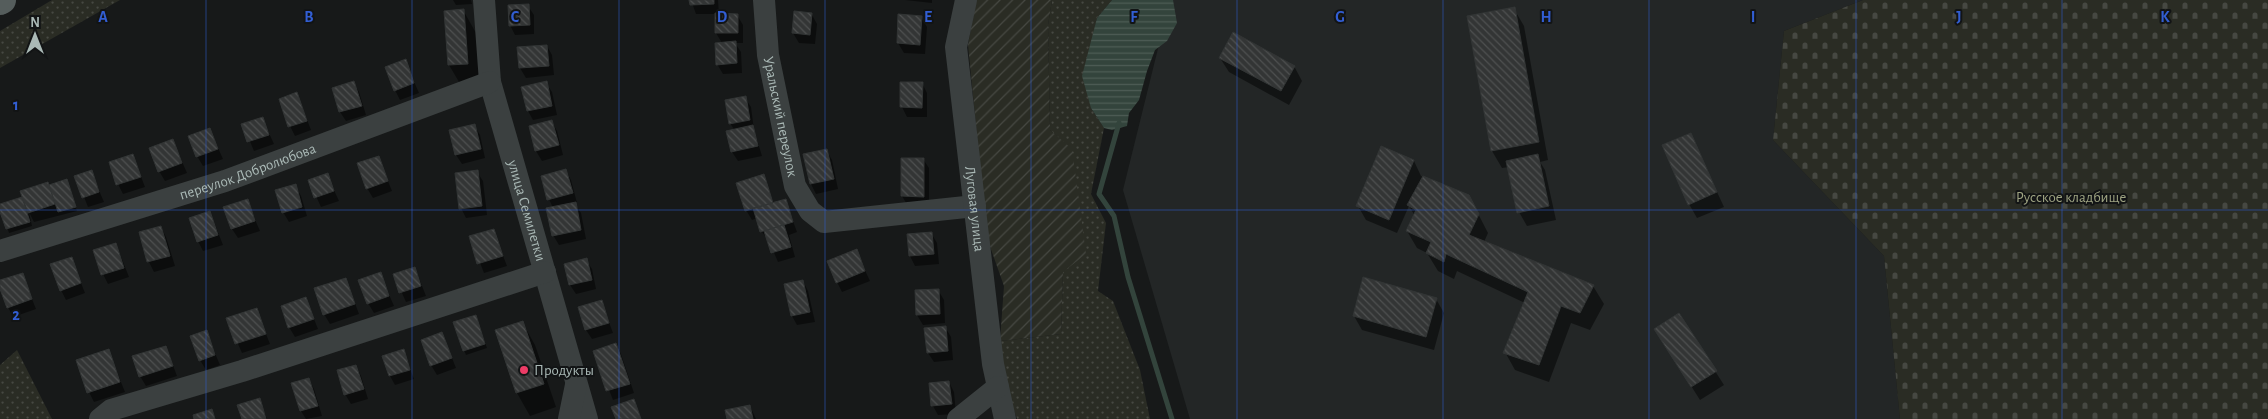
<svg xmlns="http://www.w3.org/2000/svg" width="2268" height="419" font-family="'Alegreya Sans',sans-serif">
<style>
.built{fill:#232626}
.grass{fill:url(#grass-dots)}
.cemetery{fill:url(#cemetery-stones)}
.garden{fill:url(#garden-furrows)}
.water{fill:url(#water-rules)}
.shadow{fill:#0007}
.lines{fill:none;stroke-linecap:round;stroke-linejoin:round}
.stream{stroke:#33443c;stroke-width:5}
.building{fill:url(#building-back-hatch);stroke:#323535}
.minor{stroke:#3b4040;stroke-width:22}
.major{stroke:#555d5c;stroke-width:28}
.grid{fill:none;stroke:#325ed3;stroke-width:1;stroke-opacity:0.55}
.poi-dot{fill:#ed3c66;stroke:#121415;stroke-width:2}
.labels{text-anchor:middle;stroke-width:4;stroke-linejoin:round;paint-order:stroke}
.street-label{font-size:15px;fill:#aab9b6;stroke:#121415}
.park-label{font-size:15px;fill:#9ea382;stroke:#121415}
.poi-label{font-size:15px;fill:#aab9b6;stroke:#121415;text-anchor:start}
.grid-label{font-size:16px;text-anchor:middle;font-weight:bold;fill:#325ed3;stroke:#121415;stroke-width:4;stroke-linejoin:round;paint-order:stroke}
</style>
<defs>
<pattern id="grass-dots" width="8" height="8" patternUnits="userSpaceOnUse" patternTransform="scale(1.25)"><rect width="8" height="8" fill="#2a2c24"/><path d="M2 2h.1M6 6h.1" fill="none" stroke="#464842" stroke-width="1.8" stroke-linecap="round"/></pattern>
<pattern id="cemetery-stones" width="16" height="16" patternUnits="userSpaceOnUse" patternTransform="scale(1.25)"><rect width="16" height="16" fill="#2a2c24"/><path d="M2 7V4a2 2 0 0 1 4 0v3zM10 15v-3a2 2 0 0 1 4 0v3z" fill="#464842"/></pattern>
<pattern id="garden-furrows" width="10" height="10" patternUnits="userSpaceOnUse" patternTransform="scale(1.25)"><rect width="10" height="10" fill="#2a2c24"/><path d="M-1 1l2-2M0 10L10 0M9 11l2-2" fill="none" stroke="#464842"/></pattern>
<pattern id="water-rules" width="6" height="5" patternUnits="userSpaceOnUse" patternTransform="scale(1.25)"><rect width="6" height="5" fill="#33443c"/><path d="M0 2.5h6" fill="none" stroke="#4e5d56"/></pattern>
<pattern id="building-back-hatch" width="6" height="6" patternUnits="userSpaceOnUse" patternTransform="scale(1.25)"><rect width="6" height="6" fill="#333535"/><path d="M-1 5l2 2M0 0l6 6M5-1l2 2" fill="none" stroke="#4e5050"/></pattern>
</defs>
<rect width="100%" height="100%" fill="#171919"/>
<path class="built" d="M1170 0H1863L1784 31 1773 140 1884 256 1900 419H1190L1123 190Z"/>
<path class="grass" d="M52 0H120L0 68V31Z
M1052 0H1112L1097 18 1092 42 1091 108 1104 128 1091 194 1106 223 1098 291 1113 301 1140 370 1150 419H1017L1005 386 1000 341 1061 334 1063 272 1072 150 1050 130 1048 25Z
M17 350 52 419H0V365Z"/>
<path class="cemetery" d="M1863 0H2268V419H1900L1884 256 1773 140 1784 31Z"/>
<path class="garden" d="M976 0H1052L1048 25 1050 130 1072 149 1086 254 1063 272 1061 334 1000 341 1004 286 987 238 968 45Z"/>
<path class="water" d="M1112 0H1173L1177 23 1167 41 1155 50 1147 71 1139 100 1129 113 1127 126 1112 130 1104 128 1091 108 1082 76 1097 18Z"/>
<path class="shadow" d="M453 0H471L472 4 456 5Z
M691 0H718L719 15H737L743 25V43H735L741 52 742 73 723 74 717 64 722 43 716 33 717 14H696Z
M905 0H932V3Z
M528 6 534 15V34L515 35 510 25Z
M1514 9 1524 26 1548 160 1540 162 1545 170 1556 220 1527 226 1519 212 1509 167 1502 168 1492 151Z
M463 10 476 33 480 86 462 87 449 65Z
M812 15 817 24 815 44 799 43 793 33Z
M921 17 927 27 925 54 904 53 898 43Z
M547 46 552 55 554 75 526 78 520 68 518 48Z
M1220 58 1294 66 1302 81 1289 105 1229 72Z
M405 61 419 93 400 100 395 90Z
M354 83 359 92 366 115 346 121 340 112Z
M546 83 552 92 557 115 533 120 528 111Z
M922 83 927 93V117H907L902 107Z
M297 94 311 130 295 136 290 126Z
M745 98 751 107 754 130 762 156 738 161 732 152 728 132 735 131 730 123Z
M262 118 274 144 254 151 243 125Z
M552 122 557 131 563 155 542 161 536 151 530 127Z
M474 125 480 135 485 158 462 164 456 155Z
M210 130 223 159 203 166 197 156Z
M1690 134 1724 207 1697 218 1689 204Z
M173 141 187 173 165 181 159 171Z
M1382 148 1414 161 1421 176 1469 196 1488 233 1484 242 1593 286 1604 304 1590 330 1571 323 1549 382 1515 370 1505 352 1525 303 1457 271 1454 279 1438 271 1427 253 1417 248 1407 231 1415 216 1409 206 1397 233 1366 220 1358 206Z
M826 150 832 160 838 189 816 194 811 184 804 155Z
M133 156 145 187 123 194 118 184Z
M378 157 392 191 373 198 367 188Z
M923 159 929 168V206H908L902 196Z
M566 171 571 180 577 203 575 204 581 213 586 239 559 245 553 235V208L549 199Z
M91 172 104 202 88 207 76 177Z
M477 172 483 181 487 215 466 218 461 208Z
M327 175 339 201 321 207 309 181Z
M763 176 774 204 785 200 797 232 789 235 795 257 778 262 769 241 762 232 758 218 752 220 746 210Z
M66 180 77 211 34 222 29 212 32 226 9 233 0 205Z
M295 186 301 196 307 216 289 222 283 212Z
M247 201 260 231 238 238 232 229Z
M210 212 223 245 203 251 198 241Z
M161 227 166 237 175 266 154 272 149 262 140 233Z
M493 230 507 266 484 273 470 237Z
M931 233 937 243 939 264 915 266 910 256Z
M116 244 129 277 108 284 103 274Z
M856 251 870 281 842 292 837 282Z
M71 258 85 293 66 300 61 290Z
M586 260 592 269 596 289 576 294 570 285Z
M415 268 426 296 406 302 394 275Z
M22 274 36 309 13 317 8 307 0 282Z
M380 274 394 306 374 313 368 303Z
M346 279 359 314 330 324 324 314Z
M803 281 808 291 815 322 797 325 792 316Z
M938 290 944 300 945 323 923 325 917 315Z
M306 299 318 329 295 337 289 327Z
M1436 299 1444 313 1434 350 1362 330 1354 316Z
M601 301 613 333 592 339 586 330Z
M256 309 270 344 242 353 227 319Z
M475 316 487 348 466 355 464 350Z
M522 322 535 345 556 407 530 416 517 393 496 331Z
M945 327 951 337 953 360 934 362 928 353Z
M206 332 220 365 206 370 200 360Z
M442 333 456 368 437 375 431 365Z
M1664 343 1715 371 1724 385 1700 400Z
M616 344 621 354 634 393 613 400 594 351Z
M166 347 177 376 146 386 140 376Z
M108 350 125 392 94 402 89 392Z
M403 351 414 379 395 385 390 376Z
M356 366 361 376 368 399 351 404 345 394Z
M309 379 314 389 322 416 306 419 301 411Z
M949 382 954 392 956 414 938 415 933 406Z
M259 399 267 419H243Z
M750 406 756 419H729Z"/>
<g class="lines">
<path class="stream" d="M1119 123 1099 194 1114 216 1128 277 1172 419"/>
</g>
<path class="building" d="M689 0H714V4L690 5Z
M529 4 530 25 509 26 508 5Z
M1515 7 1539 142 1491 151 1467 16Z
M464 9 468 64 448 65 444 11Z
M794 11 812 13 810 35 792 33Z
M715 13 738 14V33H715Z
M898 14 922 16 920 45 897 43Z
M1233 32 1295 66 1281 91 1219 58Z
M736 41 737 63 716 65 715 43Z
M547 45 549 66 519 68 517 47Z
M406 59 414 83 394 91 385 67Z
M354 81 362 106 339 112 332 88Z
M547 81 552 106 527 111 521 87Z
M900 82H923L922 108 900 107Z
M297 92 307 121 288 127 279 99Z
M746 96 750 120 729 124 725 100Z
M263 117 269 135 247 142 241 124Z
M552 120 559 145 535 151 529 126Z
M475 124 481 149 455 155 449 130Z
M753 125 758 146 731 152 726 131Z
M210 128 218 149 196 157 188 136Z
M1691 133 1717 192 1688 205 1662 145Z
M173 139 182 163 158 172 149 148Z
M1381 146 1414 160 1389 220 1356 206Z
M827 149 834 179 810 184 803 154Z
M133 154 141 177 116 185 109 162Z
M1538 154 1549 206 1517 213 1506 161Z
M379 156 388 181 366 189 357 163Z
M901 158H924V197L901 196Z
M566 169 573 193 547 200 541 176Z
M92 170 99 192 82 198 74 176Z
M478 170 482 206 459 209 455 173Z
M328 173 334 191 314 198 308 180Z
M764 174 773 203 745 211 736 183Z
M1423 176 1469 195 1479 214 1469 235 1594 285 1580 313 1561 306 1539 365 1503 353 1528 292 1446 254 1444 262 1426 253 1431 242 1406 231 1416 210 1407 205Z
M67 179 76 207 58 212 49 185Z
M48 182 55 204 28 213 20 191Z
M296 184 302 207 282 213 275 190Z
M22 197 30 222 6 229 0 212V204Z
M248 199 255 221 231 229 223 207Z
M786 199 793 222 760 232 753 208Z
M576 202 581 230 552 236 546 208Z
M210 211 218 235 197 242 189 218Z
M784 225 791 247 771 253 764 231Z
M161 226 170 256 147 262 139 232Z
M494 229 503 256 477 264 469 236Z
M932 232 934 254 909 256 907 234Z
M116 243 124 268 101 275 93 250Z
M857 249 865 271 836 283 827 261Z
M72 257 81 283 60 291 50 264Z
M587 258 592 280 569 285 564 264Z
M415 267 421 286 399 293 393 274Z
M381 272 389 296 367 304 358 280Z
M23 273 32 299 7 308 0 289V280Z
M1363 277 1437 298 1426 337 1353 316Z
M346 278 355 304 323 315 314 288Z
M803 280 810 312 791 316 784 284Z
M939 289 940 314 916 315 915 290Z
M306 297 314 319 288 328 281 306Z
M602 300 609 323 585 330 578 307Z
M257 308 266 334 235 344 226 318Z
M1679 313 1717 371 1691 387 1654 329Z
M476 315 485 344 463 351 453 322Z
M523 321 544 384 516 393 495 330Z
M946 326 948 351 927 353 924 328Z
M207 330 215 355 199 361 190 336Z
M442 332 452 358 430 366 421 340Z
M616 343 630 384 606 391 593 351Z
M166 346 173 366 139 377 132 356Z
M109 349 120 382 87 393 76 360Z
M404 349 410 370 389 376 382 356Z
M356 365 364 389 344 395 337 370Z
M309 378 318 406 300 411 291 383Z
M949 381 952 404 931 406 929 383Z
M260 398 266 419H242L237 405Z
M634 399 641 419H616L611 407Z
M750 405 753 419H727L725 410Z
M212 409 215 419H194L193 415Z"/>
<g class="lines">
<g class="minor">
<path id="s1" d="M484 0 490 82 587 419"/>
<path id="s2" d="M764 0 768 55 795 186 810 211 824 222 975 206"/>
<path id="s3" d="M966 0 956 47 993 364 1005 419"/>
<path id="s4" d="M0 251 225 181 490 82"/>
<path d="M100 419 111 410 242 371 545 272"/>
<path d="M569 419 576 385"/>
<path d="M958 419 998 387"/>
</g>
<path class="major" d="M0 1 2 0"/>
</g>
<path class="grid" d="M206 0V419M412 0V419M619 0V419M825 0V419M1031 0V419M1237 0V419M1443 0V419M1649 0V419M1856 0V419M2062 0V419M0 210H2268"/>
<circle class="poi-dot" cx="524" cy="370" r="5"/>
<g class="labels">
<g class="street-label">
<text dy="5" stroke="none"><textPath href="#s2" startOffset="118">Уральский переулок</textPath></text>
<text dy="5" stroke="none"><textPath href="#s4" startOffset="260">переулок Добролюбова</textPath></text>
<text dy="5" stroke="none"><textPath href="#s3" startOffset="211">Луговая улица</textPath></text>
<text dy="5" stroke="none"><textPath href="#s1" startOffset="216">улица Семилетки</textPath></text>
</g>
<g class="park-label">
<text x="2071" y="202">Русское кладбище</text>
</g>
<g class="poi-label">
<text x="534" y="375">Продукты</text>
</g>
</g>
<g class="grid-label">
<text x="103" y="22">A</text>
<text x="309" y="22">B</text>
<text x="515" y="22">C</text>
<text x="722" y="22">D</text>
<text x="928" y="22">E</text>
<text x="1134" y="22">F</text>
<text x="1340" y="22">G</text>
<text x="1546" y="22">H</text>
<text x="1753" y="22">I</text>
<text x="1959" y="22">J</text>
<text x="2165" y="22">K</text>
<text x="16" y="110">1</text>
<text x="16" y="320">2</text>
</g>
<g transform="translate(35 35)" stroke="#121415" stroke-width="4" paint-order="stroke">
<path d="M0-4L9 19L0 12L-9 19Z" fill="#aab9b6"/>
<text y="-8" font-size="14" font-weight="bold" text-anchor="middle" fill="#aab9b6">N</text>
</g>
</svg>
